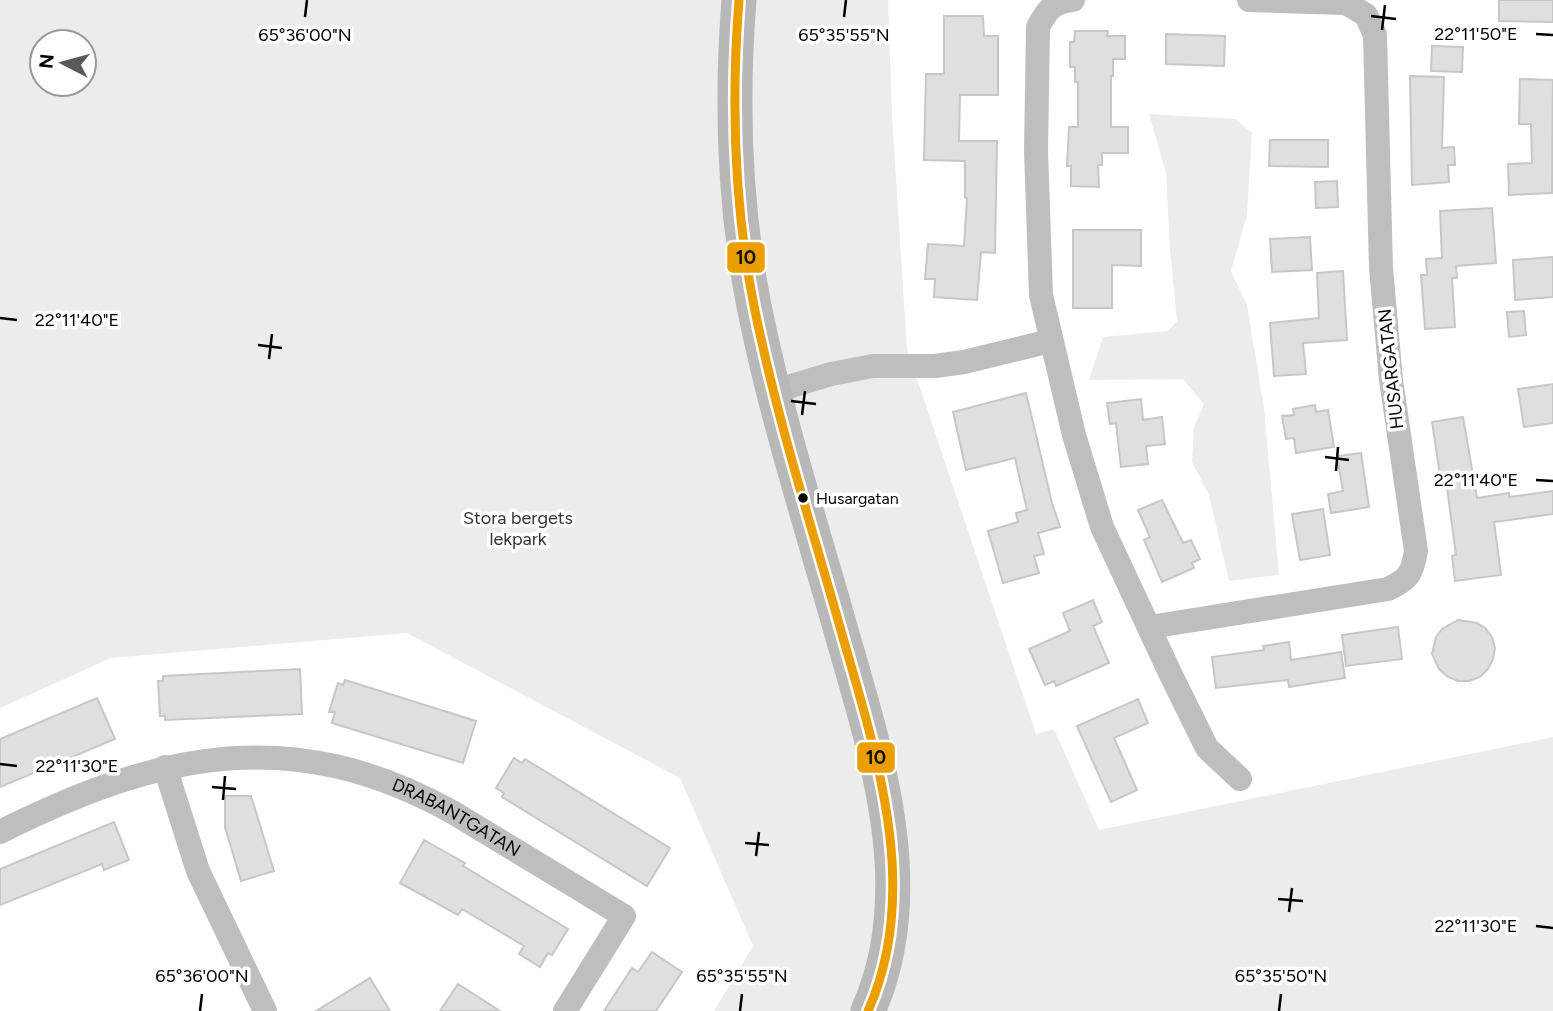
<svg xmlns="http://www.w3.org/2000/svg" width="1553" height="1011" font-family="Figtree,sans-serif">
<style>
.green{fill:#ececec;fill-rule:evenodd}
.building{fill:#dfdfdf;stroke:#c7c7c7;stroke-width:2}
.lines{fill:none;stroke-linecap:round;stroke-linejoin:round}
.street{stroke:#bebebe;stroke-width:24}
.secondary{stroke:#b8b8b8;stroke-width:35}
.bus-1-casing{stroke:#fff;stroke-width:14}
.bus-1{stroke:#eb9e00;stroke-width:9}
.ticks{fill:none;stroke:#000;stroke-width:2.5}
.bus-dot{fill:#000;stroke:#fff;stroke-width:2.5}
.labels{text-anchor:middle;stroke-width:7;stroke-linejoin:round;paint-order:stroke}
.bus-label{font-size:16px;fill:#000;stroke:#fff;text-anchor:start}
.street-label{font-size:18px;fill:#000;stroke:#fff}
.park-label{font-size:18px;fill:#333;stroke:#fff}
.ticks-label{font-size:18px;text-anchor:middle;fill:#000;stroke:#fff;stroke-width:7;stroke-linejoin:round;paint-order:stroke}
.line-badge{stroke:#fff;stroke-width:2.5}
.pale-badge-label{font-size:19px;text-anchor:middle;font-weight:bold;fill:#111}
</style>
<rect width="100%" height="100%" fill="#fff"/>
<path class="green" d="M0 0H888L892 115 907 349 1036 734 1054 729 1099 830 1553 737V1011H714L753 946 680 778 407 633 111 658 0 708ZM42 42H84V84H42Z
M1149 114 1235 119 1252 133 1247 215 1231 271 1247 305 1264 408 1279 575 1229 581 1209 495 1192 462 1194 427 1204 404 1183 379 1089 380 1103 337 1168 331 1177 321 1170 250 1166 173Z"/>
<path class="building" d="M1499 0H1553V22L1499 21Z
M944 16H983L984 36H998V95H960L959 141H997L995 253 981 252 977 300 934 297 935 279H925L928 244 964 246 967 198H965V161L924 160 926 74H944Z
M1075 31H1108L1107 36H1125V59H1113V76H1111V127H1128V153H1102V165H1098L1099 187 1071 186V166H1067L1069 127H1078V82H1075V67H1070V42H1074Z
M1166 34 1225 36 1224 66 1166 64Z
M1432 46 1463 47 1462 72 1431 71Z
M1410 76 1444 77 1442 148 1454 147 1455 165H1448L1449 182 1412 185Z
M1520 79 1553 80 1552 193 1509 195 1508 164 1532 163 1531 124H1519Z
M1270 140H1328V167L1269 166Z
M1337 181 1338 207 1316 208 1315 182Z
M1492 208 1496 263 1456 266 1457 278H1452L1455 327 1425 329 1421 275H1427L1426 259 1442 258 1440 211Z
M1073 230H1141V266L1112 265V308H1073Z
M1310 237 1312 270 1272 272 1270 239Z
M1553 257V297L1515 300 1513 260Z
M1343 271 1347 340 1303 343 1306 374 1274 376 1270 323 1319 318 1317 273Z
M1524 311 1526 335 1509 337 1507 312Z
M1553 384V423L1524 427 1518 389Z
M1026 393 1052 503 1060 527 1038 533 1044 554 1034 556 1039 573 1003 583 988 531 1018 522 1016 513 1027 510 1015 458 966 470 953 412Z
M1141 399 1143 420 1162 417 1165 444 1146 446 1148 464 1121 467 1116 423 1110 424 1107 403Z
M1315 405 1316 412 1328 410 1334 447 1296 453 1294 438 1286 439 1282 416 1294 415 1293 409Z
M1463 417 1477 498 1509 493V497L1553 491V514L1494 522 1501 575 1455 581 1452 556 1456 555 1446 480 1441 481 1432 422Z
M1361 453 1369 507 1331 513 1328 494 1343 491 1337 456Z
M1162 500 1183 543 1191 540 1200 559 1192 563 1194 568 1162 582 1144 540 1150 537 1138 510Z
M1323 509 1330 555 1300 560 1292 514Z
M1093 600 1102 622 1093 626 1109 663 1056 686 1054 681 1045 685 1029 649 1070 631 1063 613Z
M1458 620 1477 623 1485 628 1492 637 1495 648 1493 659 1488 669 1480 677 1469 681H1458L1448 677 1439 669 1432 654 1436 637 1442 629Z
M1398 627 1402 659 1346 666 1342 635Z
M1289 642 1291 660 1341 652 1345 678 1289 687 1288 680 1216 688 1212 657 1264 650 1263 646Z
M300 669 302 714 165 720V716H160L158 681H163V676Z
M345 680 476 721 463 763 332 723 335 712H329L338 683 343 685Z
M97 698 115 739 0 787V739Z
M1138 699 1148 723 1114 738 1137 790 1111 802 1077 726Z
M514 758 522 763 525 759 670 848 647 886 502 797 504 793 496 788Z
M225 796H251L274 871 241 881 225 827Z
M114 822 129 860 104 870 102 864 0 905V869Z
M424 840 465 863 463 866 568 929 552 955 548 953 540 967 519 954 524 946 462 909 458 915 400 883Z
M652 952 682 972 656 1011H604L632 968 638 972Z
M370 978 390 1011H316Z
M458 984 500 1011H440Z"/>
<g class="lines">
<g class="street">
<path d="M1073 0C1054 1 1047 10 1038 27L1036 151 1041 295 1074 435 1102 527 1171 675 1207 748 1240 779"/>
<path d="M775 391 831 374 873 366H935L964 362 1050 341"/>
<path d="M1150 627 1388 589C1409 579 1412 574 1416 551L1391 380 1381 268 1375 35 1366 15 1346 3 1249 0"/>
<path d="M165 767 198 871 265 1011"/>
<path id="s1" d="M0 832C158 753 292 722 454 813L624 916 565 1011"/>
</g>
<path class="secondary" d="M739 0C731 102 734 205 754 306 775 410 807 512 836 613 871 739 925 884 868 1011"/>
<g class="bus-1-casing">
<path id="bus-1" d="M739 0C731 102 734 205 754 306 775 410 807 512 836 613 871 739 925 884 868 1011"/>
</g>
<use href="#bus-1" class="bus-1"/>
</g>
<path class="ticks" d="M1371 16 1396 19M305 17 307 0M844 17 846 0M1382 30 1385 5M1536 34 1553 35M0 318 17 320M258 345 282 348M269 359 272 334M791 401 816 404M802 415 805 391M1325 457 1349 460M1336 471 1338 447M1536 480 1553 481M0 764 17 766M212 787 236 789M223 800 225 776M745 843 769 845M756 856 759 832M1278 899 1303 901M1289 912 1292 888M1536 926 1553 928M200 1011 202 994M740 1011 742 994M1279 1011 1281 994"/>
<circle class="bus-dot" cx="803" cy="498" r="6"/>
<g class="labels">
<g class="bus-label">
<text x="816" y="504">Husargatan</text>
</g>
<g class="street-label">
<text transform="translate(1391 369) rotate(-96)" y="6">HUSARGATAN</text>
<text dy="6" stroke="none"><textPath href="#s1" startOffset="481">DRABANTGATAN</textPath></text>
</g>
<g class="park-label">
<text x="518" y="524">Stora bergets<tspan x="518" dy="21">lekpark</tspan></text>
</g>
</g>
<g class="ticks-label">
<text x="1476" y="40">22°11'50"E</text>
<text x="305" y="41">65°36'00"N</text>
<text x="844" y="41">65°35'55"N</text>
<text x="77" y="326">22°11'40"E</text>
<text x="1476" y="486">22°11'40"E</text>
<text x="77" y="772">22°11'30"E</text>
<text x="1476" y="932">22°11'30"E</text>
<text x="202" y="982">65°36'00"N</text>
<text x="742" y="982">65°35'55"N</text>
<text x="1281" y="982">65°35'50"N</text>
</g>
<g class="line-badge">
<rect x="726" y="241" width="40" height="33" rx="7" fill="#eb9e00"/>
<rect x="856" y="741" width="40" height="33" rx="7" fill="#eb9e00"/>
</g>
<g class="pale-badge-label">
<text x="746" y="264">10</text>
<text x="876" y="764">10</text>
</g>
<g transform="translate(63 63) rotate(276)"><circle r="33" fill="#ffffff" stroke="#999999" stroke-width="2"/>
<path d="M0-5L12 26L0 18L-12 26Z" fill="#595959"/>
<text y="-10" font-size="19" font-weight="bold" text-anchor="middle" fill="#000000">N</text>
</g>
</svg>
